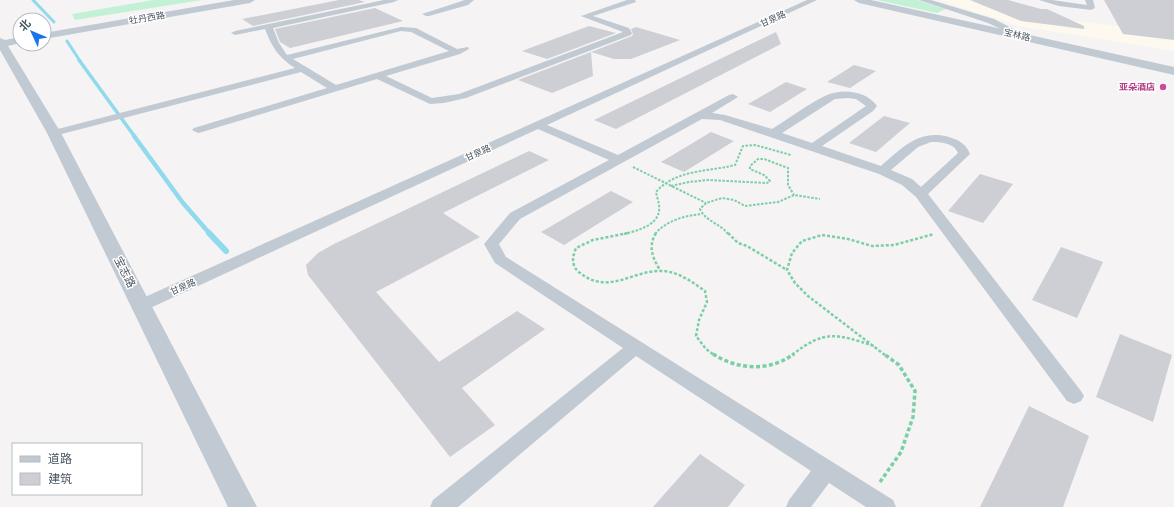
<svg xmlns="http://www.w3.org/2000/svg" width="1174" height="507" font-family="'Source Sans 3','Noto Sans SC',sans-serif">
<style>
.commercial{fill:#fdf9ef}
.green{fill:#c3f1d5}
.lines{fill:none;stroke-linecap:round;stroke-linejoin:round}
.stream-far3{stroke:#90daee;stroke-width:3}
.stream-far2{stroke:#90daee;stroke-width:3.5}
.stream-far1{stroke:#90daee;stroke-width:4.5}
.stream{stroke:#90daee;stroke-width:6}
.building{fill:#cdcfd5}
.path-far2{stroke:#7ad0a6;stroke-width:2;stroke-dasharray:2.5 1.5;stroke-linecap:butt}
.path-far1{stroke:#7ad0a6;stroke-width:2.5;stroke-dasharray:3 2;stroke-linecap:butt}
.path{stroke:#7ad0a6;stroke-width:3.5;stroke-dasharray:4 2.5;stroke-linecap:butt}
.minor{fill:#c1cad2;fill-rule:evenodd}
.tertiary{fill:#c1cad2;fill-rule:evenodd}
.hotel-dot{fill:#d1479c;stroke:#fff;stroke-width:1.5}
.labels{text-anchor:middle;stroke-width:3;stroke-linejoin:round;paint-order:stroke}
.far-street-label{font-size:9px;fill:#4a5661;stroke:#fff}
.far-hotel-label{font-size:9px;font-weight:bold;fill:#b23c85;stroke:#fff;text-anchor:end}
.street-label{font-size:11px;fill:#4a5661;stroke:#fff}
</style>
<rect width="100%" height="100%" fill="#f5f3f3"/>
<path class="commercial" d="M939 0H982L1034 16 1144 29 1174 0V51L1018 26Z"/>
<path class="green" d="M153 0H202L75 20 72 14Z
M877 0H917L946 9 937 13Z"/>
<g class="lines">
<path class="stream-far3" d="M33 0 54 22
M67 41 80 61"/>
<path class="stream-far2" d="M79 60 135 137"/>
<path class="stream-far1" d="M134 136 183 203 210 234"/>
<path class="stream" d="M209 233 226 251"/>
</g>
<path class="building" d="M339 0H359L365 2 253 26 242 19Z
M970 0H1008L1041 9H1047L1084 26V29L1021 21Z
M1104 0H1174V40L1123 34Z
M375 8 403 21 290 48 280 42 275 29Z
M589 26 616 33 547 59 522 51Z
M636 27 680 40 631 59H614L591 52 632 36 633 34 631 29Z
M776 32 781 44 616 129 594 120Z
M591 52 593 76 552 93 518 80Z
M854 65 876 71 850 88 827 82Z
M786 82 807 89 770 112 748 104Z
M884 116 910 123 876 152 849 143Z
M711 132 734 141 684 172 661 162Z
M529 151 549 160 443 213 480 237 376 292 439 362 517 311 545 329 462 388 495 425 450 457 308 275 306 265 318 253 334 244Z
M980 174 1013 184 983 223 948 211Z
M611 191 633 202 564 245 541 232Z
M1061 247 1103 262 1077 318 1032 300Z
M1120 334 1172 355 1153 422 1096 397Z
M1029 406 1089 436 1063 507H980Z
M700 454 745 485 728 507H653Z"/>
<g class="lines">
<path class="path-far2" d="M633 167 706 203
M671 186 689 182 708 180 767 183 770 181 764 175 750 169V166L758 159H764L788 168V185L794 195
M624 234C636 231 657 226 659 211 660 204 657 198 656 192 676 169 708 172 735 165L743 146 755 145 791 155
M655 234C667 220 684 216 702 214
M728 234C721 224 705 221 700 209L706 203 722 198 734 200 745 206 778 202 794 195 820 199"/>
<path class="path-far1" d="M628 233 593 240 576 248C572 258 571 266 580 273 609 296 634 269 663 271 679 272 692 282 705 291L707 302 699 320 696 336 706 349 714 355
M656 233C648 246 652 257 660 270
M728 233 738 243 747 246 787 270
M792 355C825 329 837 334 874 346
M885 355 808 296 795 283 787 270 792 253 802 241 822 235 848 239 872 246 894 245 934 234"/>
<path class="path" d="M713 354C738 370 769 372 794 354
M880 482 901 452 913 417 915 391 899 365 884 354"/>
<path class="minor" d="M384 0H398L394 2 273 28 279 43 287 55 401 27 416 28 457 49 468 47 469 49 460 54 386 76 432 98 459 94 623 32 581 16 627 0H635L636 2 593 16 629 28 632 33 631 35 466 98 444 103 430 104 377 79 202 132 198 133 192 130 194 128 327 88 301 72 54 136 50 135 48 133 50 131 295 68C278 57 272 47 265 29L235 35 231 33 235 31ZM401 31 411 32 449 51 336 85 293 59Z
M465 0H474L468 5 429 16H426L422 14Z
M807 0H817L547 125 618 155 729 95 733 94 738 97 712 113 725 115 772 129C790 118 808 104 827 95 843 88 867 91 877 106L873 111 822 146 881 166C902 148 919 129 949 137 959 140 966 144 970 154L928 194 1081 391 1084 396 1081 401 1074 404 1067 401 916 197 902 185 879 174 720 120 702 119 520 219 499 244 506 257 893 500 896 507H866L829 483 811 507H786L789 500 811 471 636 356 458 507H430L433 500 623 348 495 263 484 244 510 213 609 160 538 129 148 309 142 311 136 309 134 305 136 301ZM848 98 856 99 866 106 812 143 782 133 835 99ZM931 142C941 142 954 143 958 153L921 187 912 179 891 170 918 147Z
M919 0H931L994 19 1029 37 1025 39H1022L988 23Z
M1039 0H1052L1087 5 1085 0H1093L1095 8 1091 10 1059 6Z"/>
<path class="tertiary" d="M234 0H255L250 3 44 39V33Z
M854 0H871L1174 67V75L859 3Z
M20 37V43L8 46 61 133 257 507H228L47 133 0 50V38L5 40Z"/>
</g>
<circle class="hotel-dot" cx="1163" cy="87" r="4"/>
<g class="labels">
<g class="far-street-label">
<text transform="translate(147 18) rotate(-10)" y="3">牡丹西路</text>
<text transform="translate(773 19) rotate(-24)" y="3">甘泉路</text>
<text transform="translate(1017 35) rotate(13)" y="3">宝林路</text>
<text transform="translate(478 153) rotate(-24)" y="3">甘泉路</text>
<text transform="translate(183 287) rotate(-24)" y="3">甘泉路</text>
</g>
<g class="far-hotel-label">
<text x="1155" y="90">亚朵酒店</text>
</g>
<g class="street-label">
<text transform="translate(125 272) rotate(63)" y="4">宝志路</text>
</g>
</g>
<rect x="12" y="443" width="130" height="52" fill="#ffffff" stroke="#b7bbc0"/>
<rect x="20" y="456" width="20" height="6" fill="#c1cad2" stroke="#b7bbc0"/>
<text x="48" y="463" font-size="12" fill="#4a5661">道路</text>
<rect x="20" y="473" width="20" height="12" fill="#cdcfd5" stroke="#b7bbc0"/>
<text x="48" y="483" font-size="12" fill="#4a5661">建筑</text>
<g transform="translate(32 32) rotate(314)"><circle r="19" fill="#ffffff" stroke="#b7bbc0"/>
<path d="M0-3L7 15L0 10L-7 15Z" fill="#1a73e8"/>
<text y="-6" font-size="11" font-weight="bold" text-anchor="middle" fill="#4a5661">北</text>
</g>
</svg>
